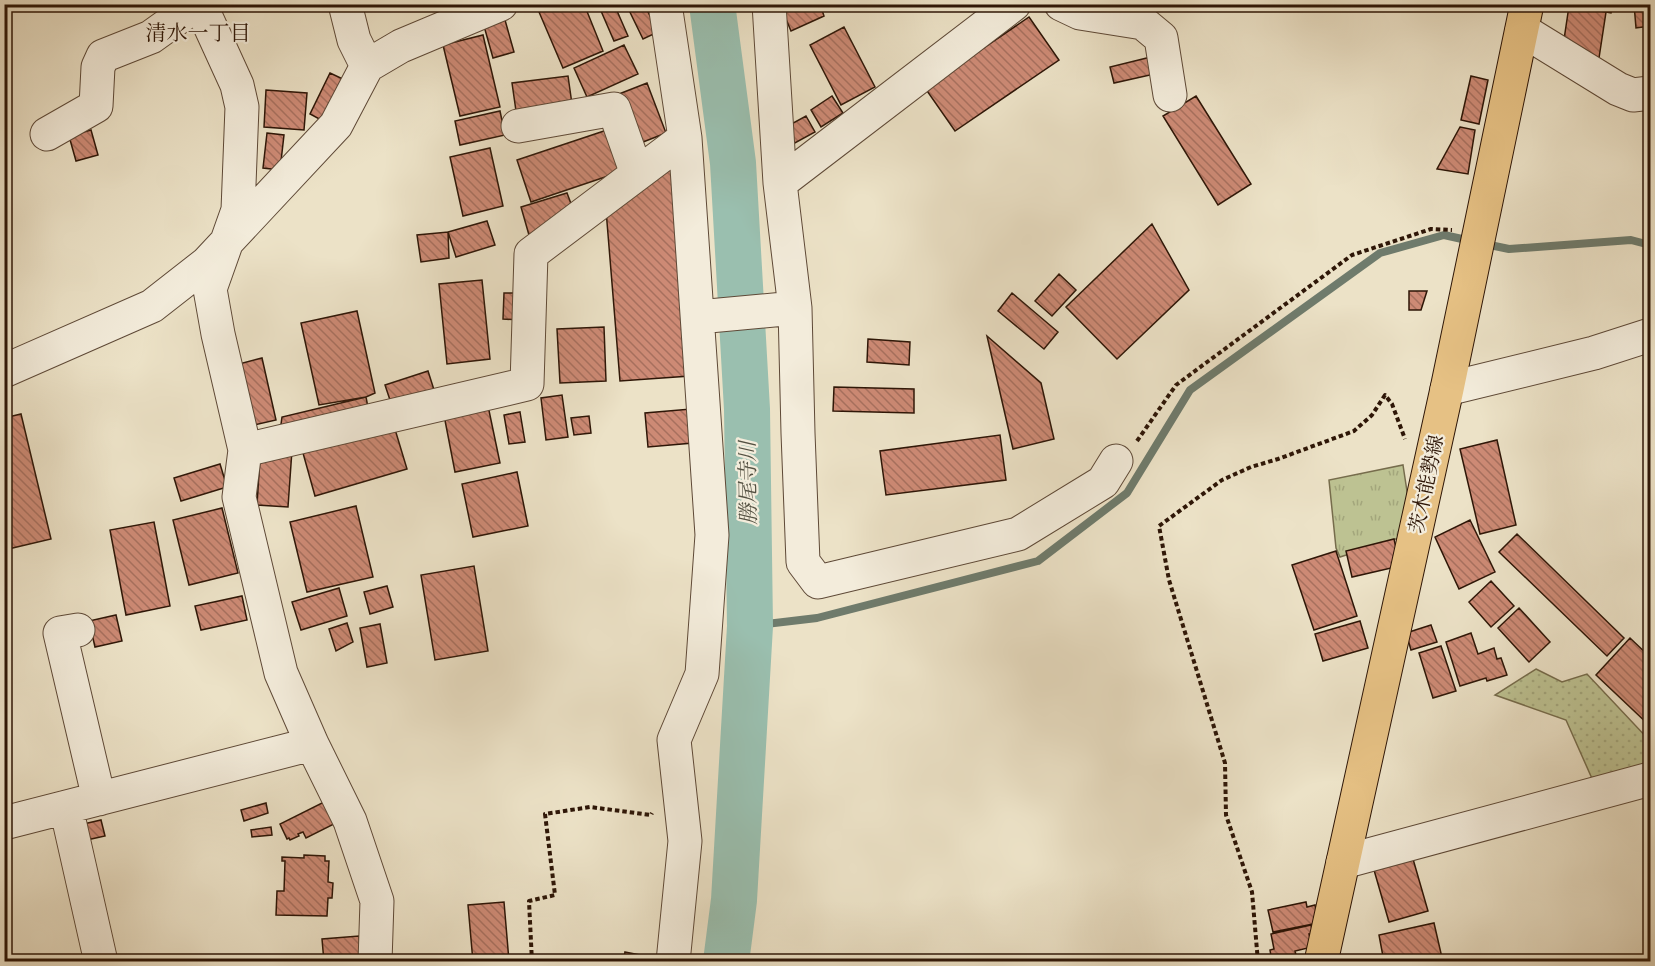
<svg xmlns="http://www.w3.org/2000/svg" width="1655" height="966" font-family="'Libre Bodoni','Noto Serif JP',serif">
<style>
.grass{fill:url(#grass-dots);stroke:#766c4c;stroke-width:1.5}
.park{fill:url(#park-tufts);stroke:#766c4c;stroke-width:1.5}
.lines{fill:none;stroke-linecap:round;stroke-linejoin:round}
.stream{stroke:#6f7b6c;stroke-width:8}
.river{stroke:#9abfaf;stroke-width:46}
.building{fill:url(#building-back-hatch);stroke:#2e1607;stroke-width:1.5}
.minor-casing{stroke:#5e4937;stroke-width:35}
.major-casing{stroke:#2e1607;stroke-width:35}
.path{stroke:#2e1607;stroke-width:4;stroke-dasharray:4.5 3;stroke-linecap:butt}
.minor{stroke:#f3ecdb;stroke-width:33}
.major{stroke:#e6c184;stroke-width:33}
.labels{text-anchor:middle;stroke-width:4.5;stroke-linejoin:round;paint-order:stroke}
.street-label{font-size:20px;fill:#2e1607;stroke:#f3ecdb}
.neighbourhood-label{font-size:21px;fill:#2e1607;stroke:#f3ecdb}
.water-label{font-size:21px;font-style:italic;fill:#545142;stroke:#f3ecdb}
</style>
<defs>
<pattern id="grass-dots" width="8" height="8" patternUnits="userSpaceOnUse" patternTransform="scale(1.5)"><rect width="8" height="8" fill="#bdc292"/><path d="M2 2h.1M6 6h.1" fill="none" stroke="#a3a67c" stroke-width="1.8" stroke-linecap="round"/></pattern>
<pattern id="park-tufts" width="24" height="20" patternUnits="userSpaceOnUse" patternTransform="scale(1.5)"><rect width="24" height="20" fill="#bdc292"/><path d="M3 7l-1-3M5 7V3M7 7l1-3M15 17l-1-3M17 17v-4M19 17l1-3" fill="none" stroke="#a3a67c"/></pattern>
<pattern id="building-back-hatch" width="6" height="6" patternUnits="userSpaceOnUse" patternTransform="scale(1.5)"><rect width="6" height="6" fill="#cd8a75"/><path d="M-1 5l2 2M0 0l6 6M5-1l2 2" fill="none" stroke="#a7705e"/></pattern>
</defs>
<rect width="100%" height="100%" fill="#ece2c7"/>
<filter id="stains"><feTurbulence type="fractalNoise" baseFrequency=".00333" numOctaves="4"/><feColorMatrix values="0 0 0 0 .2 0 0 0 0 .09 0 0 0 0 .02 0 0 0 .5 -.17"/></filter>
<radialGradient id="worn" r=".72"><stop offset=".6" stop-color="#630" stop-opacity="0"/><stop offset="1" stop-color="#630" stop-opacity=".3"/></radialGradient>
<path class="grass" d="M1536 669 1562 682 1587 674 1650 741V766L1594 783 1566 720 1495 695Z"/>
<path class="park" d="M1403 465 1408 498 1399 538 1340 557 1336 548 1329 480Z"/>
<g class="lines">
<path class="stream" d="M1485 244 1509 249 1631 240 1650 245
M750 626 817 618 1038 561 1127 493 1190 390 1380 253 1444 235 1471 241"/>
<path class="river" d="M712 4 733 163 747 409 750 626 734 900 726 962"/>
</g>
<path class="building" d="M558 4H584L603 51 563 68 539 12Z
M598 4H614L628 36 614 41Z
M626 4H644L658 32 643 39Z
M801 4H820L824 16 791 31 783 12Z
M1579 4H1613L1611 13 1578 7Z
M1634 4H1650V26L1636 28Z
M1569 6 1606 12 1599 58 1562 53Z
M1029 17 1059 60 955 131 925 88Z
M505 20 514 52 493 58 484 26Z
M844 27 875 87 841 105 810 45Z
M483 35 500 107 460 116 443 45Z
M624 45 638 74 587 97 574 68Z
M1155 56 1159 73 1114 83 1110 67Z
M330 73 343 79 323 121 310 114Z
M568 76 572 104 516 111 512 83Z
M1471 76 1488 80 1479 124 1461 120Z
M647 83 666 133 638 144 619 94Z
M266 90 307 93 304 130 264 127Z
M832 96 843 113 821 127 811 110Z
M1196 96 1251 184 1218 205 1163 116Z
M500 111 505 135 460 145 455 121Z
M806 116 815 132 793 144 784 128Z
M1460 127 1475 130 1468 174 1437 169Z
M91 130 98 155 76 161 69 136Z
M607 130 620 172 531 202 517 160Z
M267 133 284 135 280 170 263 168Z
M490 148 503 206 463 216 450 157Z
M674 164 690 376 620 381 606 210Z
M567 193 573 209 529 235 521 207Z
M487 221 495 245 456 257 448 232Z
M1152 224 1189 290 1117 359 1066 307Z
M448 232 449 258 421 262 417 235Z
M1059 274 1076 290 1052 316 1035 301Z
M482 280 490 359 447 364 439 284Z
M1409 291H1427L1421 310H1409Z
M504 293H522L521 320 503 319Z
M1012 293 1058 332 1044 349 998 311Z
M357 311 375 393 366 397 319 405 301 323Z
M604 327 606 381 560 383 557 329Z
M987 336 1041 383 1054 439 1013 449Z
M868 339 910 342 909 365 867 362Z
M262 358 276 420 254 425 239 364Z
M428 371 435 393 392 406 385 385Z
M834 387 914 389V413L833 411Z
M562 395 568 437 546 440 541 398Z
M366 397 370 418 279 439 282 417Z
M487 401 500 463 455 472 443 410Z
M691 409 693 443 648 447 645 413Z
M520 412 525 442 509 444 504 415Z
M21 414 51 539 4 550V418Z
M589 416 591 433 574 435 571 418Z
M394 426 407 469 315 496 303 453Z
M1000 435 1006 480 886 495 880 451Z
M1497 440 1516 525 1480 534 1460 449Z
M292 450 288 507 257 505 260 456Z
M220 464 227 487 181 501 174 478Z
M517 472 528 526 473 537 462 484Z
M356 506 373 577 307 592 290 522Z
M222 508 238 573 189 585 173 520Z
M1470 520 1495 572 1459 589 1435 537Z
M154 522 170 606 126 615 110 530Z
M1517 534 1624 638 1607 656 1499 552Z
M1394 539 1400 566 1352 577 1346 551Z
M1336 551 1357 616 1314 630 1292 565Z
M474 566 488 651 435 660 421 575Z
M1491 581 1514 606 1491 627 1469 602Z
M387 586 393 607 370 614 364 592Z
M339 588 347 616 301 630 292 602Z
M242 596 247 620 201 630 195 606Z
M1519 608 1550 642 1529 662 1498 628Z
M116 615 122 641 95 647 89 621Z
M1360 621 1368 648 1323 661 1315 634Z
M347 623 353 642 336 651 329 629Z
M380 624 387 663 367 667 360 628Z
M1431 625 1437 642 1411 650 1406 633Z
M1471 633 1478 654 1494 648 1497 659 1501 658 1507 675 1487 681 1486 678 1460 686 1446 642Z
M1630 638 1650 657V726L1596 675Z
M1441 646 1456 691 1433 698 1419 653Z
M326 801 336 823 306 838 303 832 298 834 299 836 290 840 289 838 287 839 280 824Z
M266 803 268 813 244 821 241 810Z
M101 820 105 836 82 841 79 825Z
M271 827 272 835 252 837 251 830Z
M304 855 325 856V861H329L328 882 333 883 332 898H328L327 916 276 915 277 891H284L285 861H282V857L304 858Z
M1413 859 1428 911 1389 922 1374 870Z
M504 902 509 961 473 962 468 905Z
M1306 902 1307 907 1315 905 1318 923 1273 932 1268 910Z
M1434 923 1443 962H1384L1379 935Z
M1311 925 1313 934H1309L1312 947 1295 951 1297 959 1286 962H1272L1270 950 1274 949 1271 934Z
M359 936 362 962H324L322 939Z
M625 952 656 958V962H623Z"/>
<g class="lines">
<g class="minor-casing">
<path id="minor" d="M200 4 237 85 242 107 238 210 210 289 218 334 245 450 239 497 281 673 312 744 350 821 377 901 375 962
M345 4 354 40 367 66
M665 4 685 138 712 535 702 674 674 740 685 841 673 962
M769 4 780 183 795 308 798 433 803 562 818 582 1018 534 1103 482 1116 461
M1061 4 1080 13 1143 23 1161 38 1170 95
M1522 30 1618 89 1633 95 1650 93
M518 126 614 109 637 174
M47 134 96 106 98 67 103 56 151 37 197 4
M780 183 1014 4
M698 317 795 308
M4 371 152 306 207 263 336 125 367 66 401 46 501 4
M1447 389 1594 353 1650 335
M245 450 527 384 531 254 685 138
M78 630 60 633 99 799
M66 807 101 962
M4 823 312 744
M1343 862 1650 779"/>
</g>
<g class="major-casing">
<path id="major" d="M1321 962 1447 389 1527 4"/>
</g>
<path class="path" d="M1137 441 1176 385 1352 255 1431 229 1452 230
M532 962 529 901 555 895 545 814 590 807 651 815 652 813
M1258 962 1252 892 1226 815 1225 763 1169 580 1159 526 1222 480 1251 467 1278 459 1354 431 1372 415 1385 395 1392 404 1405 439"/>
<use href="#minor" class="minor"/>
<use href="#major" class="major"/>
</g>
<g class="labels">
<g class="street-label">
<text transform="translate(1426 484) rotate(-78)" y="7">茨木能勢線</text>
</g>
<g class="neighbourhood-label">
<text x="198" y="40">清水一丁目</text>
</g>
<g class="water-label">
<text transform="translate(748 483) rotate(-91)" y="7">勝尾寺川</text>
</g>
</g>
<rect width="1655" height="966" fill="none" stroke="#ece2c7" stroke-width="24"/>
<rect x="6" y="6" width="1643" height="954" fill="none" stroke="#2e1607" stroke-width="3"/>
<rect x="12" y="12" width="1631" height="942" fill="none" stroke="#2e1607" stroke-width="1.5"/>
<rect width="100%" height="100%" filter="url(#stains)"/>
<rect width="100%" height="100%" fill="url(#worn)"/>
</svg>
